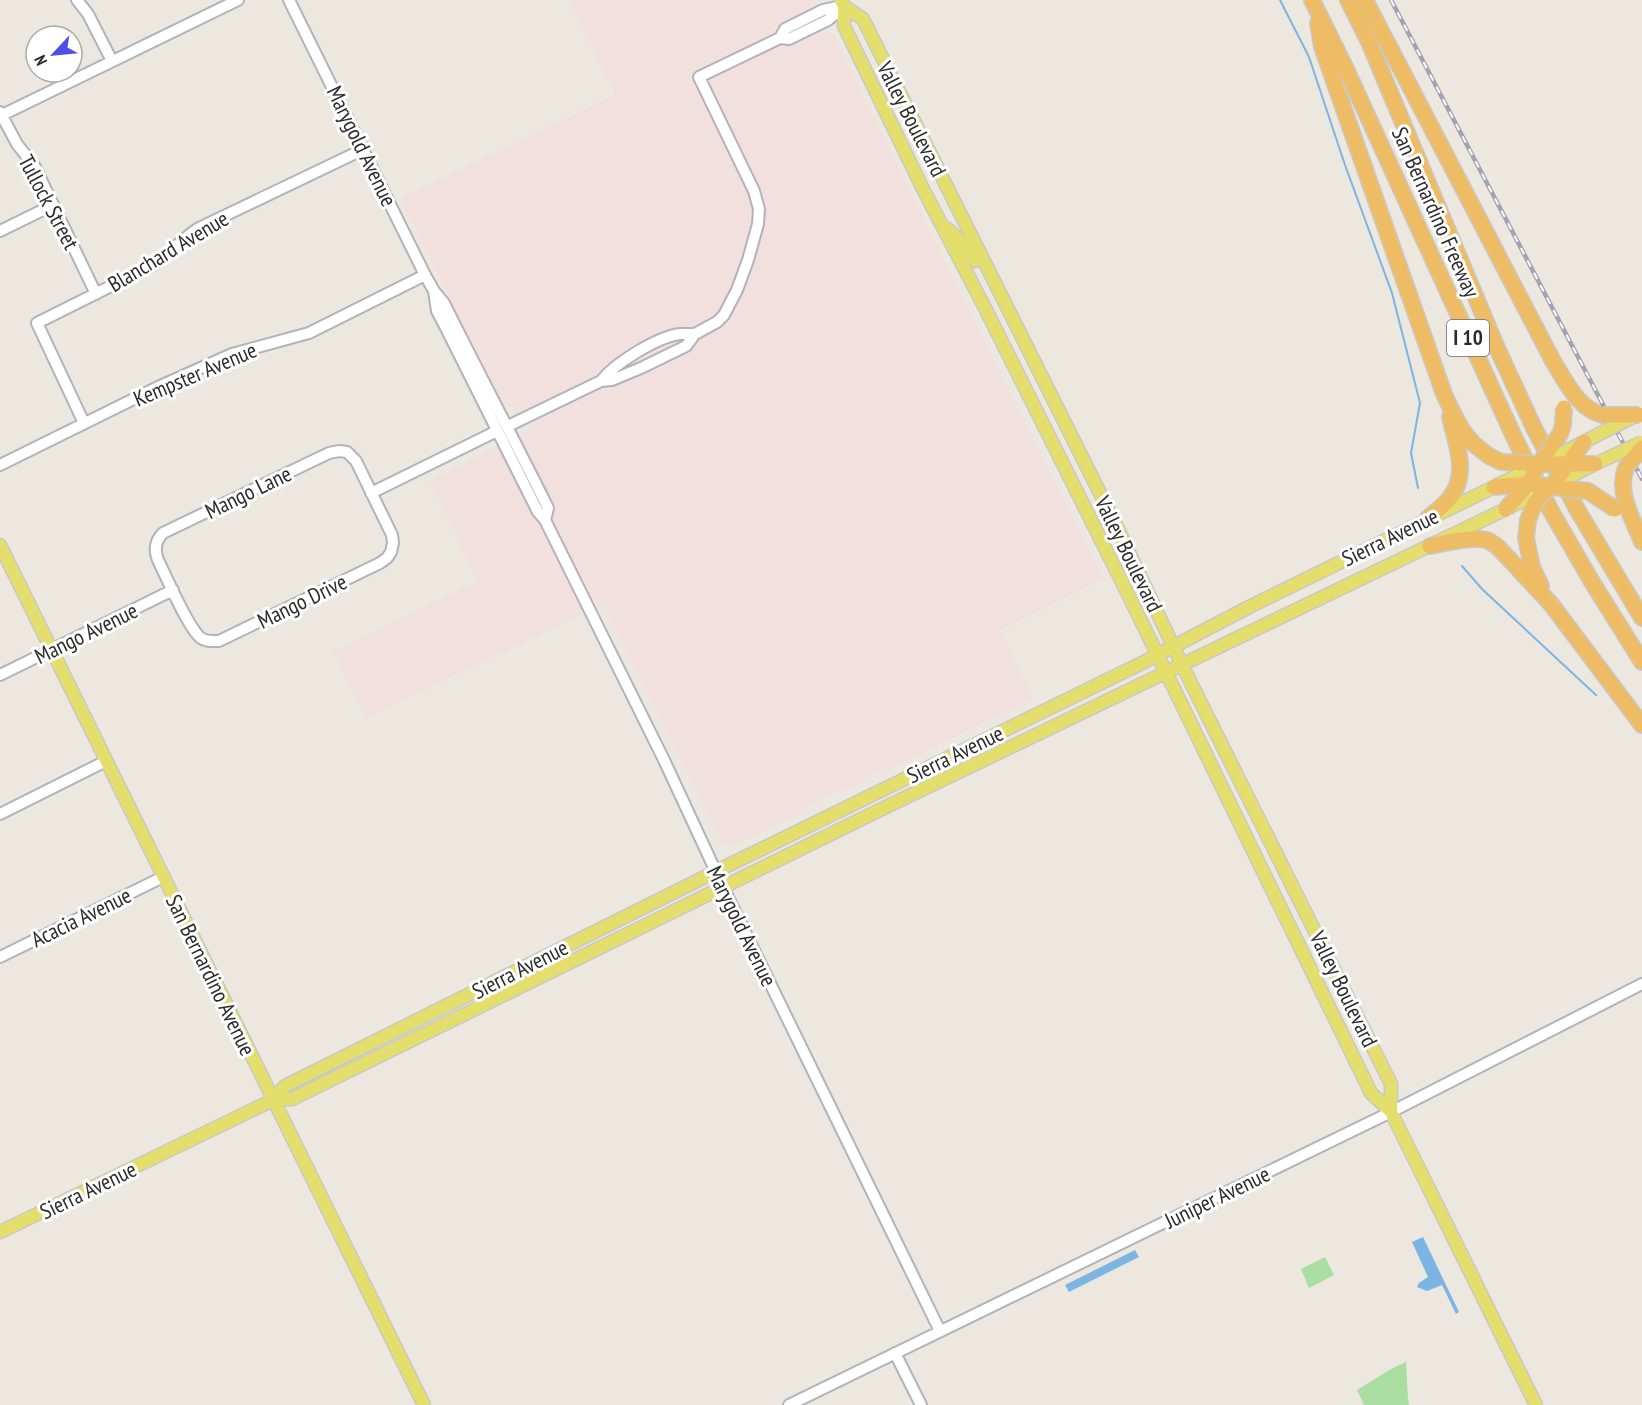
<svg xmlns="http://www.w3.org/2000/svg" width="1642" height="1405" font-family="'PT Sans Narrow',sans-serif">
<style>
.medical{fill:#f1e0dd}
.green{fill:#aadda1}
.water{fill:#7cb4e3}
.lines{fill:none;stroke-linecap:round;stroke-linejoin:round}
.stream{stroke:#7cb4e3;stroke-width:2}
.minor-casing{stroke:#b2b2bd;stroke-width:14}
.major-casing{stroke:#c8c8c8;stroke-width:15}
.highway-casing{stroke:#c8c8c8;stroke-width:18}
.minor{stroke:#fff;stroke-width:10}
.major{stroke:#e4df6c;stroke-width:12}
.highway{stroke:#efbc66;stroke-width:15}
.rail-casing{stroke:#a3a2b3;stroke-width:4.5}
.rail{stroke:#fff;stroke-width:2;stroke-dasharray:7;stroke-linecap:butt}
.major-bridge-casing{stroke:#c8c8c8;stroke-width:15;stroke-linecap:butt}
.highway-bridge-casing{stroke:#c8c8c8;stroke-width:18;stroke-linecap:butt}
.major-bridge{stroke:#e4df6c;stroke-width:12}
.highway-bridge{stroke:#efbc66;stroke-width:15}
.labels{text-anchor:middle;stroke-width:6;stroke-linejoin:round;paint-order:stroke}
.shield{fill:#fff;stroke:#6b6b6b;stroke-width:1.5}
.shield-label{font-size:21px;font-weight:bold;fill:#2b2b2b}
.street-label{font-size:22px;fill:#2b2b2b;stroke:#fff}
</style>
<rect width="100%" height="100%" fill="#ece8df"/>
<path class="medical" d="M569 0H813L811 7 824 32 834 36 1014 403 1103 579 1000 631 1033 699 890 769 885 768 863 779 862 783 843 791H837L805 808 800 813 731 847 722 842 603 604 366 718 334 652 478 581 430 481 531 430 518 406 510 408 501 403 401 199 615 94Z"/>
<path class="green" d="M1325 1257 1334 1275 1309 1288 1301 1269Z
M1406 1362 1408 1399 1409 1405H1364L1357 1390 1391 1369Z"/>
<path class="water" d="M1423 1237 1459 1312 1456 1314 1442 1285 1427 1291 1417 1287 1419 1283 1428 1277 1412 1242Z
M1135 1250 1139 1257 1069 1292 1065 1285Z"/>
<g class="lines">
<path class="stream" d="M1280 0 1309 57 1345 165 1392 293 1420 403 1411 453 1418 488
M1462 566 1482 589 1596 695"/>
<g class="minor-casing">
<path id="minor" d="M77 0 88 14 112 61
M289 0 425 275 434 291 444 303C478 372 514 439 548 508L545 520
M780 38 785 29 823 10 842 6
M0 112 17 144 35 167 96 294
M0 116 238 0
M0 231 53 205
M434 291 437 311 446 328 538 512 545 520 664 760 723 887 940 1331
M601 381C615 363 657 337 680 334 685 334 690 334 695 334
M84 423 37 323 153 265C169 254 182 239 199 228L364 149
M508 426 601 381 612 380 641 368 686 346 695 334 717 322 724 315 737 290 748 260 758 224 759 209 754 191 699 77 780 38 789 39 828 20 844 6
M339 451 347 452 356 461 392 535 393 543 391 552 387 558 380 563 219 641C213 641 206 642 201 638 189 630 166 576 158 560 154 550 155 541 163 533L329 453Z
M0 465 158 387 232 354 309 333 425 275
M371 493 497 431
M0 675 173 590
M0 814 106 761
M0 957 163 877
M895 1353 921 1405
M789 1405 1391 1112 1642 984"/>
</g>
<g class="major-casing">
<path id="major" d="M841 0 844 6V26L923 189 985 308 1123 584 1371 1093 1391 1112 1536 1405
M844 6 863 19 1118 529 1182 665 1391 1084V1112
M948 229 968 249 975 261
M1584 442 1611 428
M1595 464 1623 451
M0 545 424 1405
M273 1100 292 1099 890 805 1506 509
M0 1232 273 1100 285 1086 733 863 1142 663 1249 607 1494 487"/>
</g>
<g class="highway-casing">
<path id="highway" d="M1312 0 1347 71 1514 437 1551 511 1592 582 1642 662
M1348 0 1369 42 1497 348 1534 428 1578 511 1642 618
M1365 0 1554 363C1567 383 1578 409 1603 415
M1318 23 1322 47 1444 394C1453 413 1460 431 1475 445
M1627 466C1615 491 1633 519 1642 542
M1428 518C1435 512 1443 506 1449 499 1470 474 1456 445 1450 417
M1526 538 1532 567 1541 586
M1430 546C1445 543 1475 535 1489 541 1492 543 1495 545 1498 547L1551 604 1642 725"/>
</g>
<use href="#minor" class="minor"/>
<use href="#major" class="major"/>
<use href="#highway" class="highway"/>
<g class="rail-casing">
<path id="rail" d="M1391 0 1642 479"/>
</g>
<use href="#rail" class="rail"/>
<g class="major-bridge-casing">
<path id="major-bridge" d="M1611 428 1637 415
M1623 451 1642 442
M1498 485 1584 442
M1510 507 1593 465"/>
</g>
<g class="highway-bridge-casing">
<path id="highway-bridge" d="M1603 415H1639
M1475 445 1489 456 1501 462 1539 464H1595
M1627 466 1642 448
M1494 487 1528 484 1588 491 1615 509
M1506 509 1528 484 1539 464 1560 434 1563 425 1564 408
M1526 538 1528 520 1534 505 1541 495 1551 487 1584 442"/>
</g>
<use href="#major-bridge" class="major-bridge"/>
<use href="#highway-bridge" class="highway-bridge"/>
</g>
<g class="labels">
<rect class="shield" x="1447" y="320" width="42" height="36" rx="4.5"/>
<g class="shield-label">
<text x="1468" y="345">I 10</text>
</g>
<g class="street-label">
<text transform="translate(912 119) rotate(63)" y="8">Valley Boulevard</text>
<text transform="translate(362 146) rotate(64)" y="8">Marygold Avenue</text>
<text transform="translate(49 202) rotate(62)" y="8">Tullock Street</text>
<text transform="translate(1436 212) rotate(66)" y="8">San Bernardino Freeway</text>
<text transform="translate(168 251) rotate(-31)" y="8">Blanchard Avenue</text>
<text transform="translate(195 374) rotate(-23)" y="8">Kempster Avenue</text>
<text transform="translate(248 492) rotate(-26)" y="8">Mango Lane</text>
<text transform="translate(1390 537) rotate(-26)" y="8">Sierra Avenue</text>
<text transform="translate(1129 554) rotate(64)" y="8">Valley Boulevard</text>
<text transform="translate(302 601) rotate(-26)" y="8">Mango Drive</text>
<text transform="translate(86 633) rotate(-26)" y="8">Mango Avenue</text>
<text transform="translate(955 754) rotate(-26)" y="8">Sierra Avenue</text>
<text transform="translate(81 917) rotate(-26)" y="8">Acacia Avenue</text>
<text transform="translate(742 926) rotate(64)" y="8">Marygold Avenue</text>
<text transform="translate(520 969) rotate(-27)" y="8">Sierra Avenue</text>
<text transform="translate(211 975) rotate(64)" y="8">San Bernardino Avenue</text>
<text transform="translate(1344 989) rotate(64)" y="8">Valley Boulevard</text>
<text transform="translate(88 1190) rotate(-26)" y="8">Sierra Avenue</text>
<text transform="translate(1217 1197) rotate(-26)" y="8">Juniper Avenue</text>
</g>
</g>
<g transform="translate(54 54) rotate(244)"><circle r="28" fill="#ffffff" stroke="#aaaaaa" stroke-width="1.5"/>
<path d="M0-4.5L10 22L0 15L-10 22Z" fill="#4f4ee9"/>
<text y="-9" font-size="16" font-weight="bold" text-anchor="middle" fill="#2b2b2b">N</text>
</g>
</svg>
